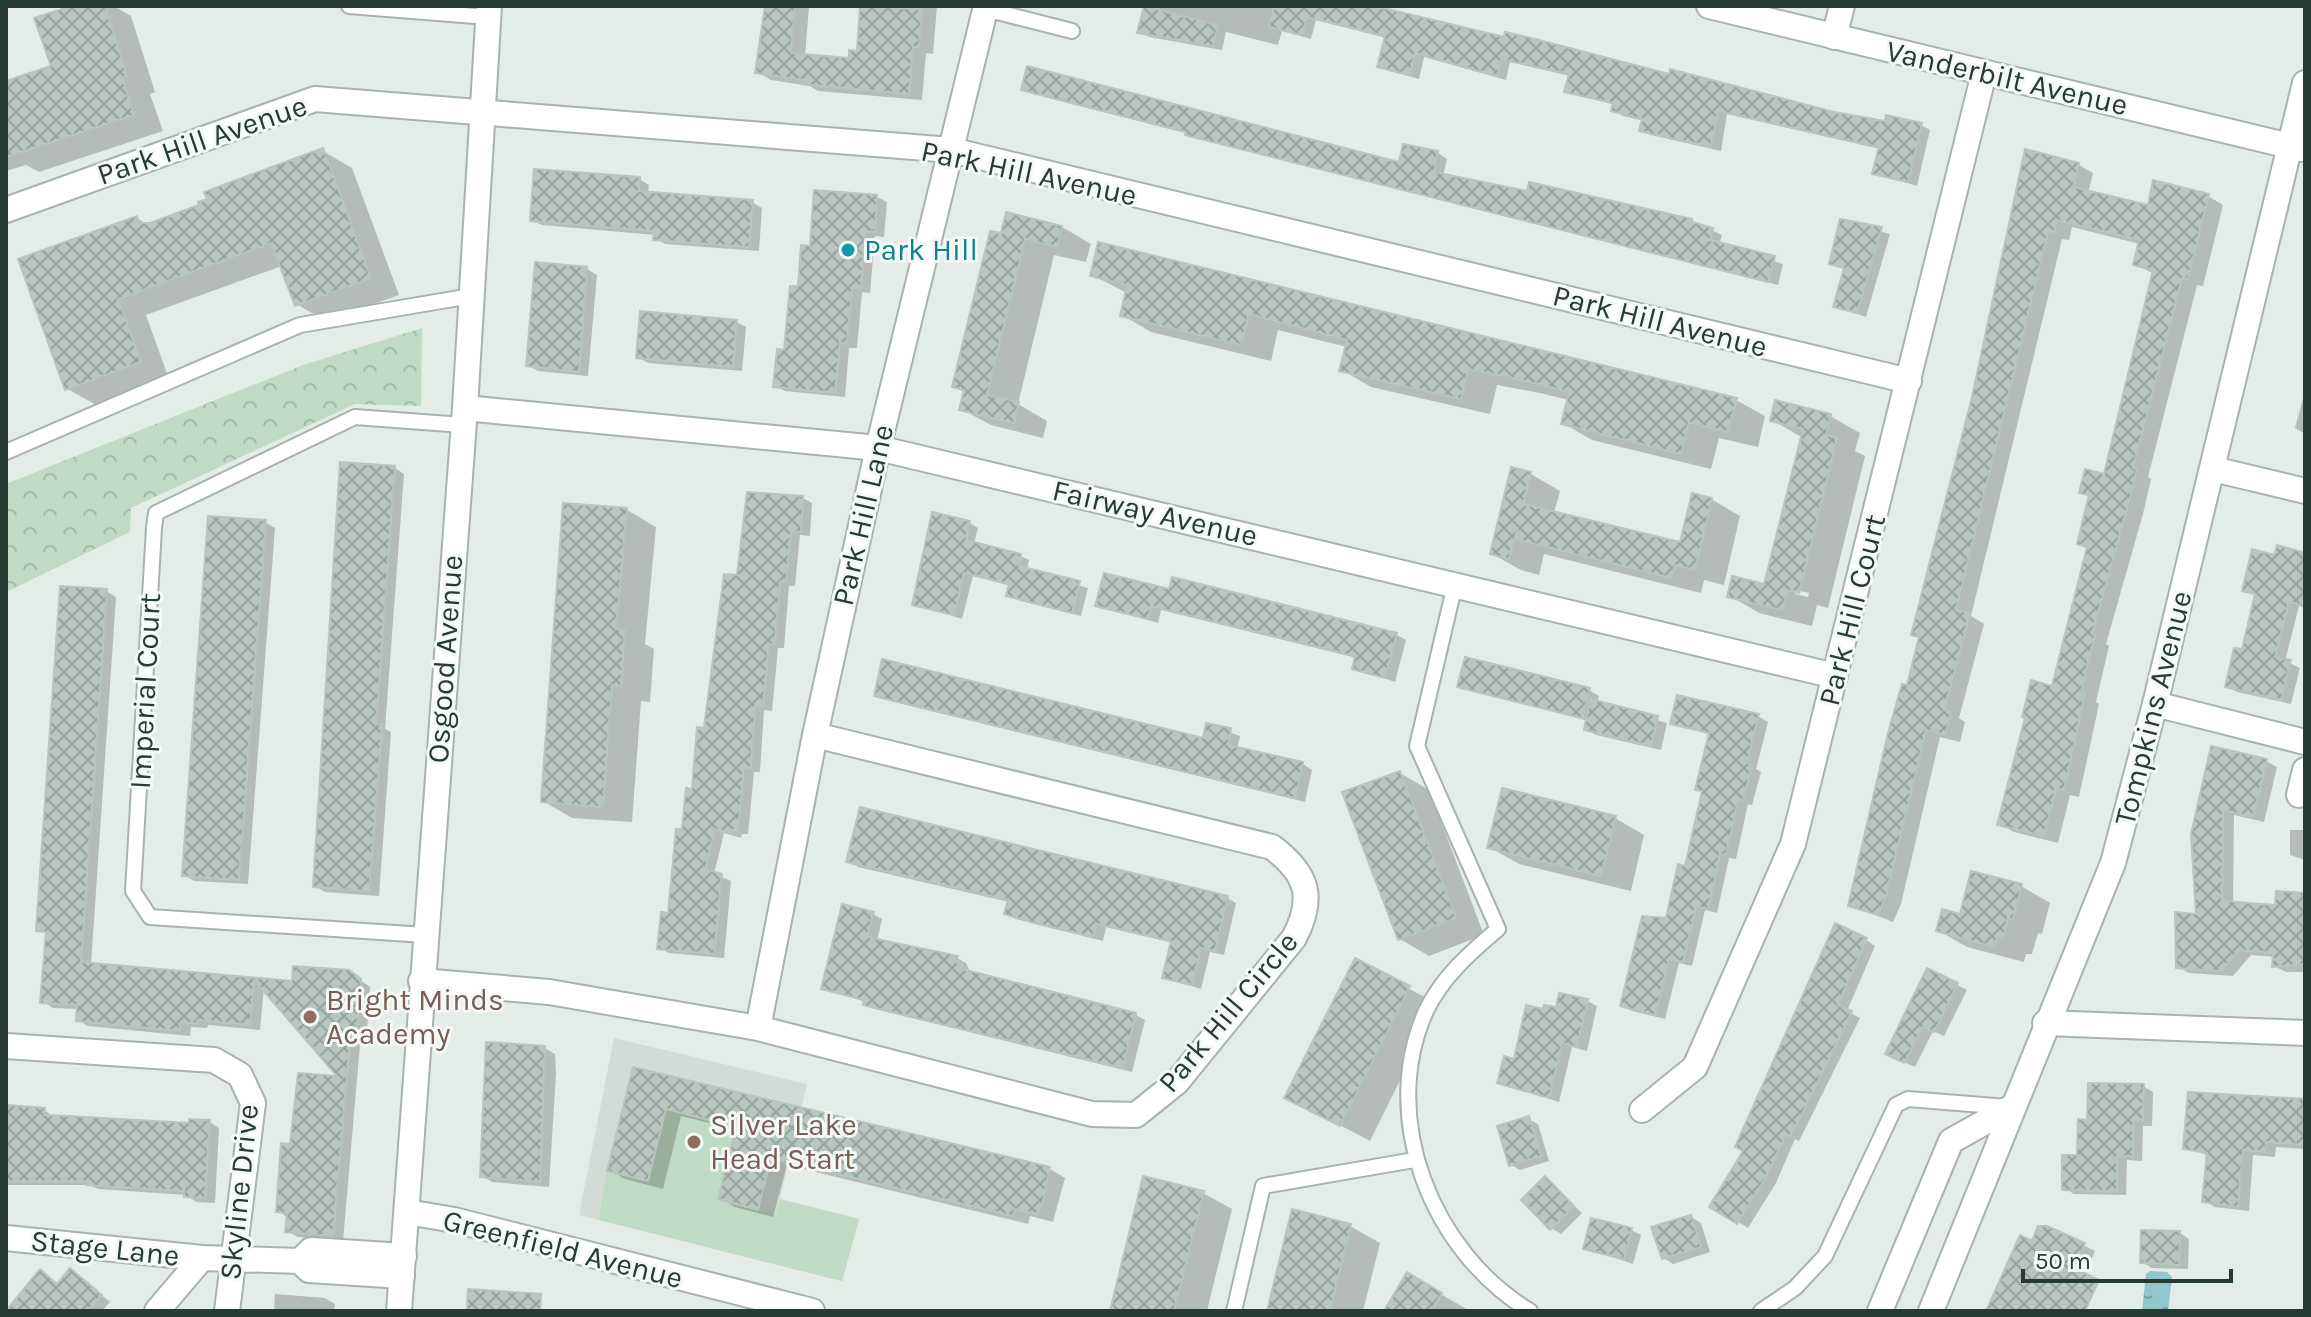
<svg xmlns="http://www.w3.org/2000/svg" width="2311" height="1317" font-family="Karla,sans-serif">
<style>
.built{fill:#d2dbd6}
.green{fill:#bfdbc4}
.forest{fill:url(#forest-crowns)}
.water{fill:url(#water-ripples)}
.shadow{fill:#0003;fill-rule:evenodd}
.building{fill:url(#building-cross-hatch);stroke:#b6c5be;stroke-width:2}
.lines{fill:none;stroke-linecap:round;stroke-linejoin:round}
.service-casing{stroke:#a6b3ae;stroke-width:18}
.minor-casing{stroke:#a6b3ae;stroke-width:28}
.tertiary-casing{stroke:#a6b3ae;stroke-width:28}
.service{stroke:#fff;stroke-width:14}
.minor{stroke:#fff;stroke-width:24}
.tertiary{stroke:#fff;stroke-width:24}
.culture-dot{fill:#0f9aa8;stroke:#f4f8f6;stroke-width:3}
.education-dot{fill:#8d6e63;stroke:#f4f8f6;stroke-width:3}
.labels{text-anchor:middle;stroke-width:6;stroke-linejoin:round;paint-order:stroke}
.street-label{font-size:30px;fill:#253b34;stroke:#f4f8f6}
.culture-label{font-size:30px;fill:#0d838f;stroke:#f4f8f6;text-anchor:start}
.education-label{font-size:30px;fill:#785e54;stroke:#f4f8f6;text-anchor:start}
</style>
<defs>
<pattern id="forest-crowns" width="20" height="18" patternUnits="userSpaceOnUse" patternTransform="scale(2)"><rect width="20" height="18" fill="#bfdbc4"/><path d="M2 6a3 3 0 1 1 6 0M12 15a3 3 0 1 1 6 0" fill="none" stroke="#a4bda9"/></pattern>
<pattern id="water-ripples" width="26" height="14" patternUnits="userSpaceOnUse" patternTransform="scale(2)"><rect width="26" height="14" fill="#91c6cb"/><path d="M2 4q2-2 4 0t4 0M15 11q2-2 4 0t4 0" fill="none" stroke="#76a2a6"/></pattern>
<pattern id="building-cross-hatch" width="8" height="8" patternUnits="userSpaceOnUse" patternTransform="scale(2)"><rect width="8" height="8" fill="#b9c6c0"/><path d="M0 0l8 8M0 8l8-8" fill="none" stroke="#96a29d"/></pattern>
</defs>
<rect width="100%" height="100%" fill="#e3ece7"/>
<path class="built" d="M614 1038 807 1084 780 1199 859 1219 842 1281 579 1215Z"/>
<path class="green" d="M666 1109 736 1127 718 1199 776 1214 780 1199 859 1219 842 1281 599 1220 607 1171 648 1181Z"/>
<path class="forest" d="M422 328 421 406 355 404 131 508 130 532 6 592V484L303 365Z"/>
<path class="water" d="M2150 1271 2167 1272 2172 1277 2168 1311H2142L2146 1274Z"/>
<path class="shadow" d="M79 6H114L131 16 155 92 150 94 163 131 39 172 26 165 6 171V83L53 67Z
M764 6H809L805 57 850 60 858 53 862 6H937L933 54 926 53 922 100 818 91 810 86 771 80 757 72 766 16Z
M1146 6H1360L1450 23 1505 39 1834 114 1886 123 1921 125 1930 130 1917 186 1875 173 1880 149 1727 114 1721 151 1651 135 1642 130 1644 121 1623 116 1613 110 1615 105 1567 91 1570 76 1510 62 1506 80 1424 57 1419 79 1389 71 1380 66 1386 38 1316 20 1311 39 1282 31 1278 45 1226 32 1222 50 1149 37 1140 32Z
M1024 89 1401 164 1404 146 1438 153 1447 159 1443 176 1692 221 1722 235 1719 245 1783 264 1778 285 1033 94Z
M323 151 352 168 399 295 326 321 296 304 282 266 146 315 169 379 96 405 66 388 137 218 148 225 202 206Z
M2027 152 2079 165 2093 173 2088 193 2149 207 2208 196 2223 205 2203 286 2197 285 2148 477 2151 479 2143 514 2106 644 2109 646 2096 702 2099 704 2079 797 2070 795 2058 843 2014 832 1999 824 2054 688 2089 549 2079 543 2091 497 2081 492 2106 476 2154 274 2135 264 2140 244 2072 227 2069 240 2062 239 1971 616 1984 624 1959 718 1965 722 1960 742 1940 737 1901 904 1893 922 1850 905 1908 687Z
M639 179 649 185 648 194 752 202 762 208 759 251 665 244 655 238V235L542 225 532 220Z
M877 197 887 202 884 237 875 236 870 293 862 292 857 348H849L845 397 785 391 775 386 812 248Z
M1841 221 1890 234 1866 317 1836 306 1846 269 1831 263Z
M1062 227 1091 244 1086 262 1054 255 1018 404 1047 421 1043 438 991 425 961 409 965 393 954 386 1003 236Z
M587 269 597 275 588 376 538 371 528 365Z
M1092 275 1736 400 1765 416 1758 447 1719 438 1711 469 1592 440 1563 423 1569 400 1540 393 1497 385 1490 414 1371 387 1342 370 1347 347 1278 330 1271 361 1151 332 1122 315 1127 293Z
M736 322 746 327 742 371 648 363 638 357Z
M2304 395 2305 396V434L2295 428Z
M1830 416 1860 433 1855 451 1865 456 1828 608 1817 605 1812 626 1759 613 1730 596 1766 587 1803 438 1772 420ZM1795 590 1809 593 1808 597 1795 594Z
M395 468 404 474 385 729 391 732 379 896 325 892 315 886Z
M1512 470 1531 474 1560 491 1554 513 1681 545 1711 499 1740 516 1724 585 1704 580 1701 593 1544 554 1539 575 1521 570 1492 554Z
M803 498 812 503 810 536 800 535 795 586H789L784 648H778L772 711 764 710 760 772H754L748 834H742L741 838 724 833 714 874 731 881 724 958 669 953 660 948 670 915 684 832 739 577Z
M564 506 627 510 656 527 645 644 654 649 650 702 641 701 632 822 572 818 543 801Z
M265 522 275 528 248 884 194 881 184 875Z
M970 523 978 528 974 544 1021 556 1029 560 1027 570 1088 588 1081 616 1017 600 1009 595 1011 586 973 576 962 619 915 604Z
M2305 555V608L2299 606 2285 661 2300 668 2291 704 2237 692 2227 686 2244 652 2256 596 2244 590 2276 557Z
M1173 580 1397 635 1406 640 1395 682 1354 668 1357 658 1161 610 1158 623 1098 605 1170 592Z
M106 591 116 597 91 965 294 983 349 972 370 987 366 1046 360 1045 343 1241 298 1237 287 1231 288 1218 278 1211 291 1146 342 1078 264 988 260 1030 208 1025 207 1028 191 1027 190 1036 88 1026 78 1020 79 1009 53 1008 42 1001Z
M1460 686 1589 690 1599 696 1597 703 1667 723 1661 750 1596 735 1586 729 1588 721Z
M876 695 1204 741 1208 725 1240 736 1237 749 1303 764 1312 770 1305 802 886 700Z
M1758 716 1768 722 1756 769 1761 772 1752 805 1748 804 1736 859 1729 858 1717 913 1705 910 1692 966 1679 963 1665 1019 1632 1011 1622 1005 1667 921 1687 868 1704 793 1697 789 1710 735 1673 723Z
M2266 761 2277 767 2264 822 2234 815 2233 904 2277 907 2305 895V972H2286L2274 966 2275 957 2251 955 2233 976 2189 973 2178 967 2198 916 2193 834Z
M1400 773 1429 790 1484 935 1429 956 1400 939Z
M1615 818 1644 835 1631 891 1519 864 1489 847Z
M2290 830H2305V860L2290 855Z
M849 861 1227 898 1236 903 1224 955 1210 952 1201 989 1164 977 1173 943 1106 927 1103 941 1016 919 1007 913 1009 902 858 867Z
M2021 886 2050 903 2042 934 2038 933 2032 954H2026L2024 962 1967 947 1938 930Z
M873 914 882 919 877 941 957 958 966 963 971 974 1136 1015 1145 1020 1132 1072 875 1009 866 1002 823 988Z
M1866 940 1875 946 1847 1011 1860 1018 1799 1141 1795 1139 1776 1183 1748 1228 1712 1206Z
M1356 961 1438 1004 1370 1141 1287 1097Z
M1957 985 1967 990 1944 1036 1933 1031 1915 1067 1897 1059Z
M1587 1001 1597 1006 1587 1051 1572 1047 1559 1102 1499 1082 1544 1012Z
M545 1048 555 1054 556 1073 549 1187 492 1182 482 1176Z
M635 1069 1050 1169 1065 1178 1053 1222 1030 1216 1028 1224 787 1165 773 1217 735 1207 720 1198 737 1130 681 1116 663 1189 625 1179 610 1170Z
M2143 1086 2153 1092 2152 1126H2143L2142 1161 2127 1160 2126 1195 2074 1194 2064 1188 2079 1157 2089 1122Z
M2305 1100V1149L2276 1147 2275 1157 2253 1155 2249 1211 2215 1207 2205 1201 2209 1156 2185 1147Z
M6 1108 44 1110 54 1117 190 1125 210 1122 219 1128 215 1203 196 1202 186 1195 98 1189 90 1185H6Z
M1528 1119 1538 1124 1549 1161 1520 1170 1510 1164Z
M1545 1179 1582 1213 1561 1234 1551 1228Z
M1203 1193 1232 1209 1207 1311H1112Z
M1691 1217 1701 1223 1710 1252 1673 1264 1664 1258Z
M1350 1226 1380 1243 1363 1311H1269Z
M2047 1228 2095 1251 2084 1276 2076 1311H1987Z
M1631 1230 1641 1235 1633 1264 1586 1248Z
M2180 1233 2189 1239 2188 1269 2152 1268 2142 1262Z
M40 1271 59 1285 71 1271 110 1302 102 1311H6Z
M1408 1275 1470 1311H1386Z
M275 1294 325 1298 335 1304 334 1311H274Z"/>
<path class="building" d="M72 6H105L127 76 122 77 134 115 6 157V81L51 66 34 18Z
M765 6H795L791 53 849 58V50L857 51 860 6 922 9 919 47H913L909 94 802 84 803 80 755 73Z
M1144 6 1218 25 1213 46 1137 33Z
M1274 6H1375L1504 37 1505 32 1535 39 1669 74 1670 69 1834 112 1885 121 1886 115 1922 123 1908 182 1872 174 1879 147 1718 111 1711 147 1639 131 1642 119 1611 111 1613 103 1564 92 1569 74 1501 59 1497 76 1415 53 1410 75 1377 67 1385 36 1307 17 1302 35 1269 27Z
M1027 66 1399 162 1403 144 1438 151 1434 172 1527 191 1529 182 1692 219V222L1713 228 1710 240 1775 256 1768 282 1185 135 1186 132 1021 90Z
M323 148 371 278 295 306 271 243 118 299 141 362 65 390 18 259 137 216 139 223H150L199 205 198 202 207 199 204 192Z
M2025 149 2079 163 2073 187 2148 205 2153 180 2209 194 2188 279 2182 278 2133 468 2137 469 2128 505 2092 634 2095 635 2081 692 2085 693 2064 790 2056 788 2044 836 1997 825 2025 718 2022 717 2031 680 2052 686 2087 547 2077 544 2089 495 2079 493 2085 469 2104 474 2153 270 2133 265 2139 240 2057 220 2054 233 2048 232 1956 610 1970 613 1944 710 1951 712 1945 735 1926 730 1886 895 1878 915 1848 906 1888 733 1902 684 1907 685 1919 637 1911 635 1972 397Z
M534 169 640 177 639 191 753 200 749 247 653 240 654 231 530 221Z
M814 190 877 195 875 232H865L861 289 852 288 847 344 840 343 835 393 773 387 777 349 784 350 790 286H798L801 245 810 246Z
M1006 212 1062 226 1057 247 1025 239 987 395 1019 402 1014 423 959 410 964 390 952 387 990 231 1001 233Z
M1840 219 1882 227 1857 313 1833 307 1844 268 1829 264Z
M1098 242 1737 398 1728 432 1689 422 1681 454 1561 424 1569 392 1509 377 1468 369 1461 399 1339 371 1347 340 1249 314 1241 345 1120 316 1127 285 1090 276Z
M535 262 587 267 579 372 526 366Z
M640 311 737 320 733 367 636 358Z
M1775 400 1831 414 1826 435 1837 438 1799 593 1788 590 1782 610 1727 597 1732 576 1764 584 1803 429 1770 421Z
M340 462 395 466 376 724 382 725 369 891 313 887Z
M1511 467 1531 472 1523 504 1680 542 1692 493 1712 498 1695 570 1675 565 1671 578 1515 539 1518 527 1509 559 1490 554Z
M747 492 803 496 801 532 791 531 786 582H780L775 644H769L763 706H755L751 768H744L738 830H733L732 834 715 829 705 869 722 874 714 954 657 949 661 912 668 913 676 829H682L686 788 692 789 697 727 704 728 724 574 737 575Z
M563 503 627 508 616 629 625 630 621 686 612 685 603 807 541 802Z
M932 512 970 521 966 540 1021 554 1019 566 1080 581 1072 613 1006 596 1009 584 964 573 954 615 912 605Z
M208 516 266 520 239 880 182 876Z
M2277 545 2305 553V606L2289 602 2275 657 2291 660 2281 700 2225 687 2234 648 2242 649 2255 594 2242 591 2252 549 2274 555Z
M1104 573 1169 589 1172 577 1397 633 1385 678 1352 669 1355 656 1151 606 1148 619 1095 606Z
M60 586 107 589 81 962 292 981 293 966 349 970 361 979 356 1041H350L333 1236 285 1232 287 1213 276 1212 281 1143 290 1144 298 1073 337 1076 254 980 250 1025 197 1020V1024L181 1022 179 1031 76 1021 77 1005 40 1003 46 932 36 931Z
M1465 657 1590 688 1582 718 1457 687Z
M882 659 1203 738 1206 723 1231 728 1228 745 1303 762 1295 798 874 696Z
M1677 695 1759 714 1747 763 1752 765 1743 801 1738 800 1726 855 1720 854 1708 909 1696 907 1683 962 1669 959 1655 1015 1620 1006 1642 916 1666 918 1678 864 1685 866 1702 791 1695 790 1709 733 1670 724Z
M1590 699 1658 716 1651 746 1584 730Z
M2211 746 2267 759 2253 817 2223 810 2222 901 2275 905 2276 891 2304 893 2305 964 2272 967 2273 953 2239 950 2221 971 2176 968 2175 912 2196 914 2191 834Z
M1400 771 1456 918 1398 940 1342 792Z
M1502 788 1616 816 1601 876 1487 848Z
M860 807 1228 896 1215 951 1201 948 1192 985 1162 978 1171 941 1097 924 1093 937 1038 924 1004 914 1008 900 846 862Z
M1971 871 2022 884 2013 919 2008 918 2003 939 1997 938 1994 947 1936 931 1942 909 1960 914Z
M842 904 874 912 867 937 958 956 956 962 963 964 962 969 1136 1013 1123 1068 863 1005 864 1000 821 989Z
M1835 923 1867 938 1838 1005 1852 1011 1802 1114 1789 1138 1785 1136 1766 1177 1737 1224 1709 1207 1743 1151 1735 1147Z
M1355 958 1410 986 1340 1126 1284 1098Z
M1927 968 1958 983 1934 1032 1923 1027 1904 1063 1885 1054Z
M1559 993 1588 999 1577 1047 1562 1043 1549 1098 1497 1083 1504 1056 1514 1059 1526 1005 1543 1009 1544 1005 1556 1007Z
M486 1042 545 1046 540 1182 480 1177Z
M633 1067 1050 1167 1043 1201 1037 1214 1015 1209 1013 1216 771 1158 758 1210 718 1199 736 1127 666 1109 648 1181 607 1171Z
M2088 1083 2144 1084 2143 1121H2133V1156H2117V1191L2062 1190V1155H2077L2078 1119 2087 1120Z
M2188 1092 2305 1099V1145L2266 1142 2265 1152 2243 1150 2238 1207 2202 1202 2207 1153 2183 1149Z
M6 1105 45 1108 44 1115 68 1116 189 1123V1119L210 1120 205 1198 184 1197V1191L86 1185V1181H6Z
M1529 1116 1541 1156 1509 1166 1497 1126Z
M1143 1176 1204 1191 1174 1311H1110Z
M1545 1176 1574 1206 1550 1230 1521 1200Z
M1292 1209 1351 1224 1330 1311H1267Z
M1691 1215 1701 1247 1662 1259 1651 1227Z
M1591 1218 1632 1228 1624 1259 1583 1249Z
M2038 1226H2047L2085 1243 2074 1268 2099 1280 2085 1311H1986L2020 1235 2032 1241Z
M2141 1230 2180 1231 2179 1265 2140 1263Z
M70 1268 102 1295 88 1311H6L40 1269 57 1284Z
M1407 1272 1442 1293 1431 1311H1384Z
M468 1289 541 1294 540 1311H471L467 1309Z"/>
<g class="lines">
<g class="service-casing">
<path id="service" d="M349 6 488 17
M985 9 1072 31
M6 452 300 325 471 296
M1455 584 1417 746 1498 929C1471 952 1442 977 1426 1011 1378 1118 1432 1252 1530 1311
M425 935 150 917 133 891 154 528 156 513 355 417 463 425
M1234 1311 1263 1186 1414 1160
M1761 1311 1795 1288 1825 1256 1896 1105 1908 1099 2007 1107"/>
</g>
<g class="minor-casing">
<path id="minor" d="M1834 37 1842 6
M6 210 315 99 951 150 1909 381
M465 408 878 448 1835 676
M2213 469 2305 491
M2155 704 2305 742
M2299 795 2305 770
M421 981 549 992 758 1028 1092 1114 1136 1115 1177 1082 1294 938C1315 898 1308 874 1272 847L815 735
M2045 1023 2305 1033
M758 1028 815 735 878 448 986 6
M6 1046 214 1060 240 1075 253 1103 227 1311
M1642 1110 1695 1067 1793 844 1984 73
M407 1212 454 1220 812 1311
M6 1238 202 1258 300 1261 309 1270 402 1276
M300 1261 311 1250 404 1256
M157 1311 202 1258
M1880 1311 1951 1141 2012 1107"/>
</g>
<g class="tertiary-casing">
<path id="tertiary" d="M1709 6 2302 149
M399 1311 465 408 489 6
M1931 1311 2113 863 2155 704 2305 83"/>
</g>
<use href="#service" class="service"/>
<use href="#minor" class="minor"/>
<use href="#tertiary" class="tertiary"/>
</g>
<circle class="culture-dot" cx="848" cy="250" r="8"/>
<g class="education-dot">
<circle cx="310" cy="1017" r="8"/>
<circle cx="694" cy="1142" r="8"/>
</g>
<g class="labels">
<g class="street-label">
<text transform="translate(2007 78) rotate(13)" y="10">Vanderbilt Avenue</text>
<text transform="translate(202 140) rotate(-19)" y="10">Park Hill Avenue</text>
<text transform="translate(1029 173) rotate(12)" y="10">Park Hill Avenue</text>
<text transform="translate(1660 321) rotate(14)" y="10">Park Hill Avenue</text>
<text transform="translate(1155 513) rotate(13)" y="10">Fairway Avenue</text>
<text transform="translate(863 515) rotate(-77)" y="10">Park Hill Lane</text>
<text transform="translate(1852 610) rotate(-76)" y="10">Park Hill Court</text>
<text transform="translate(445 659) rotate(-86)" y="10">Osgood Avenue</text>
<text transform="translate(145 691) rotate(-87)" y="10">Imperial Court</text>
<text transform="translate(2153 708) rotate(-76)" y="10">Tompkins Avenue</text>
<text transform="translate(1228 1012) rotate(-50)" y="10">Park Hill Circle</text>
<text transform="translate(239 1192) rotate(-84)" y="10">Skyline Drive</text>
<text transform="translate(105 1248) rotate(6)" y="10">Stage Lane</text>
<text transform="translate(563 1249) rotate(14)" y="10">Greenfield Avenue</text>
</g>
<g class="culture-label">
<text x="864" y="260">Park Hill</text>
</g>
<g class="education-label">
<text x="326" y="1010">Bright Minds<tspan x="326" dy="34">Academy</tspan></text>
<text x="710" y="1135">Silver Lake<tspan x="710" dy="34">Head Start</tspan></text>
</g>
</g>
<rect width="2311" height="1317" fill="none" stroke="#253b34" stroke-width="16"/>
<path d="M2023 1269v12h208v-12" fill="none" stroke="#253b34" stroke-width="4"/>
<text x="2035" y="1269" font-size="24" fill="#253b34" stroke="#f4f8f6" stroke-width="6" paint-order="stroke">50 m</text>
</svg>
